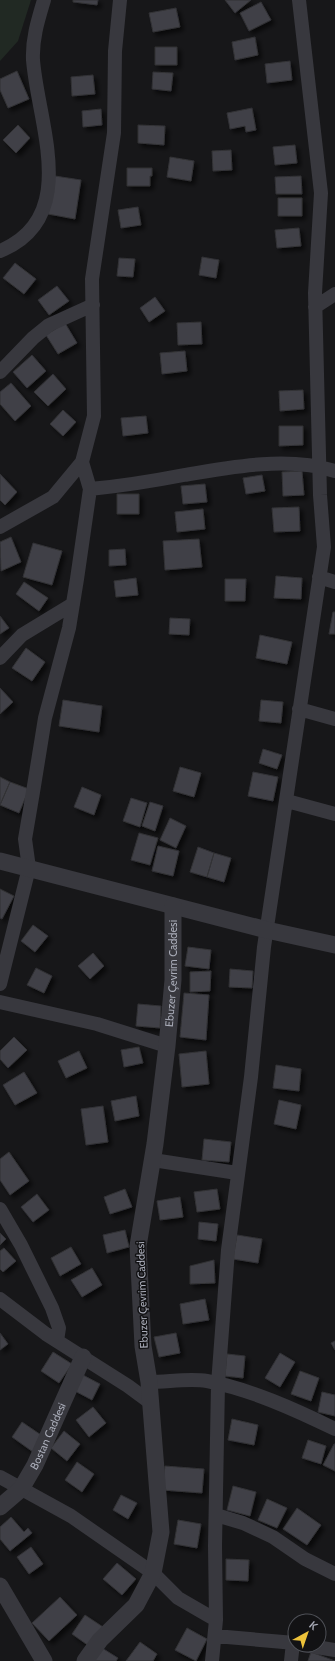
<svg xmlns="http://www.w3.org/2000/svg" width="335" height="1661" font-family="Cabin,sans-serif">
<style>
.green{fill:#212923}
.building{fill:#414146;stroke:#313135;filter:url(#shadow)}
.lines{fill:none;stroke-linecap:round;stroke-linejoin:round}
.minor{stroke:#38383e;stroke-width:14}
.tertiary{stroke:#38383e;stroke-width:17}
.labels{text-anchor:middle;stroke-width:3;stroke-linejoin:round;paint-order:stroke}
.street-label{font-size:11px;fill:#a9acb8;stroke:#121214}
</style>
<defs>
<filter id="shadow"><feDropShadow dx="3.5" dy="3.5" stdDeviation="2" flood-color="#0009"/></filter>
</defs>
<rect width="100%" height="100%" fill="#171719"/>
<path class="green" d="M0 0H31L18 41 0 61Z"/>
<path class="building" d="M73 0H98L97 5 73 2Z
M225 0H251L235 13Z
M261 2 271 20 249 31 240 13Z
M176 8 180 27 153 32 149 13Z
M255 37 258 55 235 60 232 42Z
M155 47H177V65H155Z
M290 61 292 80 267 83 265 64Z
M17 71 29 99 8 108 0 90V79Z
M153 72 173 73 171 91 152 89Z
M93 75 95 94 72 96 71 77Z
M252 108 256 130 246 132 245 126 230 129 227 113Z
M101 109 102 125 83 127 82 111Z
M18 125 30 138 16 153 3 140Z
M138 125 165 126 164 145 138 143Z
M295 145 297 163 275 165 273 147Z
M231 150 232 170 213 171 212 151Z
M170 157 194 161 191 181 167 177Z
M127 168H152V176H150V186H127Z
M55 176 81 180 75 219 48 214Z
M301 176 302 194H276L275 177Z
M278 198H302V216H278Z
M138 207 141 225 121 228 118 210Z
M299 228 301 246 277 248 275 230Z
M202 257 219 260 216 278 199 275Z
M119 258 135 259 133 277 117 276Z
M15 263 36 279 24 294 3 278Z
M57 286 69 301 49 315 38 300Z
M155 297 165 311 149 322 140 308Z
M201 322 202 344 178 345 177 323Z
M65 323 77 343 58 354 46 335Z
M185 351 187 371 162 374 160 353Z
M32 355 46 371 27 388 13 372Z
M53 374 66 389 48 406 34 392Z
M11 383 31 406 15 421 0 404V392Z
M303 390 304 409 280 411 279 391Z
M63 410 76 422 63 436 50 424Z
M146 416 148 433 123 436 121 418Z
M279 426H303V445L279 446Z
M302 471 304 495 283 496 282 472Z
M0 474 17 492 5 505 0 500Z
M262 475 265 491 246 494 243 478Z
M205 484 207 502 183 504 181 486Z
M117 494H139V514H117Z
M299 507 300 531 274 532 272 508Z
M203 509 205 529 177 532 175 512Z
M11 537 21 562 1 571 0 542Z
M199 539 202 567 165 570 163 541Z
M33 543 62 551 52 585 23 577Z
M125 549 126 565 109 566V550Z
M276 576 302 578 301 599 274 598Z
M136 578 138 595 116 597 114 581Z
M225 579H246L245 601H225Z
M24 582 48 598 39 611 16 594Z
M333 612H335V634H329Z
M0 616 9 628 0 634Z
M170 618 190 619 189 635 169 634Z
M260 635 292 642 287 664 256 658Z
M26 648 45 662 32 681 12 668Z
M0 688 13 702 0 714Z
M63 700 102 706 99 732 59 726Z
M261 700 283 702 281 723 259 721Z
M263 749 282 755 277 769 259 763Z
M180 767 201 773 194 797 173 791Z
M253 772 278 777 273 801 248 796Z
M0 777 10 782 0 805Z
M10 782 29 789 19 813 0 805Z
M82 787 101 795 94 815 74 807Z
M131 798 147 803 140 827 123 821Z
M150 802 163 806 155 831 142 826Z
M170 818 186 826 176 848 160 840Z
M139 833 158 838 150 865 131 860Z
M158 846 179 851 173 876 152 871Z
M198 847 214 853 207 877 190 872Z
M214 853 231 858 224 882 207 877Z
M0 889 14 896 2 919 0 918Z
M33 925 48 936 35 952 21 941Z
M188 947 211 950 209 969 185 966Z
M93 953 104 966 90 979 78 966Z
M36 968 52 976 44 993 27 985Z
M230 969 253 971 252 988 229 987Z
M211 971 210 991 190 992V972Z
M184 993 209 995 206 1040 180 1037Z
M138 1004 161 1006 160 1028 136 1026Z
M14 1037 27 1050 8 1068 0 1059V1051Z
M139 1047 143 1063 124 1067 121 1050Z
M79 1051 87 1068 66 1078 58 1061Z
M206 1051 209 1084 182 1087 179 1054Z
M276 1065 301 1069 299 1091 273 1088Z
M24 1072 37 1093 15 1105 3 1085Z
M136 1096 139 1116 115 1121 111 1101Z
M279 1100 301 1105 296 1129 274 1124Z
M103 1106 108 1142 86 1145 81 1109Z
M204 1139 231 1142 229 1162 202 1160Z
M9 1152 29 1181 10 1195 0 1180V1159Z
M125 1189 132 1207 110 1214 104 1197Z
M217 1189 220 1209 197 1212 194 1192Z
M37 1194 49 1210 33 1222 21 1207Z
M180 1197 183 1217 160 1220 157 1201Z
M199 1222 218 1224 216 1241 198 1239Z
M125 1230 129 1247 107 1253 103 1235Z
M0 1233 6 1239 0 1245Z
M237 1235 262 1239 258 1263 233 1259Z
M71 1247 81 1264 60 1276 51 1258Z
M4 1248 16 1261 3 1272 0 1269V1251Z
M214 1260 215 1283 190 1284V1266Z
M92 1268 102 1285 82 1297 71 1280Z
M205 1299 209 1320 183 1324 180 1304Z
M0 1333 8 1344 0 1350Z
M176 1333 180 1353 159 1357 154 1337Z
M335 1341V1350L331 1343Z
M53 1352 72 1364 59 1383 41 1371Z
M280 1353 295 1362 280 1387 265 1378Z
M227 1354 245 1356 243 1378 225 1376Z
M300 1371 319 1378 311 1401 291 1394Z
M81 1374 100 1384 92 1400 73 1390Z
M322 1392 335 1395V1416L318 1412Z
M93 1407 106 1423 89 1437 76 1420Z
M232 1419 258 1425 254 1445 228 1440Z
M22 1422 44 1437 33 1452 12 1437Z
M64 1431 80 1444 67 1461 51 1448Z
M308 1440 326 1446 321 1464 302 1458Z
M334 1444H335V1471L323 1465Z
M77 1462 94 1474 82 1492 65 1480Z
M165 1466 204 1469 202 1493 162 1490Z
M233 1486 256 1492 250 1516 227 1510Z
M121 1495 137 1503 128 1519 113 1510Z
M267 1499 287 1508 277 1528 258 1520Z
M297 1508 321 1525 307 1545 283 1529Z
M11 1517 24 1532 28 1528 32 1533 10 1551 0 1539V1527Z
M178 1520 201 1524 197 1548 174 1544Z
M31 1547 43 1564 29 1574 17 1557Z
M226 1559 249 1560 248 1581 226 1580Z
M117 1563 136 1579 122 1595 103 1579Z
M60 1597 77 1615 49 1641 32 1623Z
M85 1615 103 1627 89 1646 72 1634Z
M187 1628 207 1639 196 1661 175 1650Z
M140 1642 157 1654 153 1661H126Z
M102 1648 118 1658 116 1661H93Z
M311 1652 335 1661H308Z"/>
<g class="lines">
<path class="minor" d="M0 251C81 218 38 124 33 60 32 39 38 20 44 0
M315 307 335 294
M0 372 33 338 49 325 93 305
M90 489C122 486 153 481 184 475 230 467 289 456 335 471
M0 527 53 497 82 462 94 416 92 279 114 133 115 51 120 0
M319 577 335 582
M0 658 22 635 73 604
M299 709 335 719
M287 801 335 814
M0 984 29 868 25 839 33 792 45 718 69 628 77 579 90 489 82 462
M0 1002 97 1024 167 1046
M153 1160 237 1173
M0 1209 21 1245 52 1308 59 1328 57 1341
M0 1299 46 1334 128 1386 151 1403
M149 1382C168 1382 189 1378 207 1381 250 1389 296 1410 335 1429
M0 1477 71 1516 153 1573 178 1598 216 1620
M216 1515 243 1523 273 1537 305 1559 335 1574
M215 1636 295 1643
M304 1645 335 1650
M212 1661 216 1620 215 1546 218 1384 228 1250 251 1077 264 947 324 547 320 495 315 293 321 193 299 0
M291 1661 293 1643"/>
<g class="tertiary">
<path d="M0 861 267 930 335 945"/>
<path id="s1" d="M0 1507 21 1489 35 1465 83 1357"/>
<path d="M0 1586 44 1661"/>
<path id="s2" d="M85 1661 100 1640 136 1605 153 1573 161 1532 149 1382 143 1346 138 1246 155 1144 167 1046 173 980V906"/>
</g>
</g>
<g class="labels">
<g class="street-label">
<text dy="4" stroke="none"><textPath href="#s2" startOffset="716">Ebuzer Çevrim Caddesi</textPath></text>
<text transform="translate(142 1295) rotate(-92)" y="4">Ebuzer Çevrim Caddesi</text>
<text dy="4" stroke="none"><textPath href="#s1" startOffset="87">Bostan Caddesi</textPath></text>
</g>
</g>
<g transform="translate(307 1633) rotate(40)"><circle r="19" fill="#121214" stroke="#4e5056"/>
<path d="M0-3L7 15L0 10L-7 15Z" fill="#edc23a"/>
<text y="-6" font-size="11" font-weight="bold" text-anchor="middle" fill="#a9acb8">K</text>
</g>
</svg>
